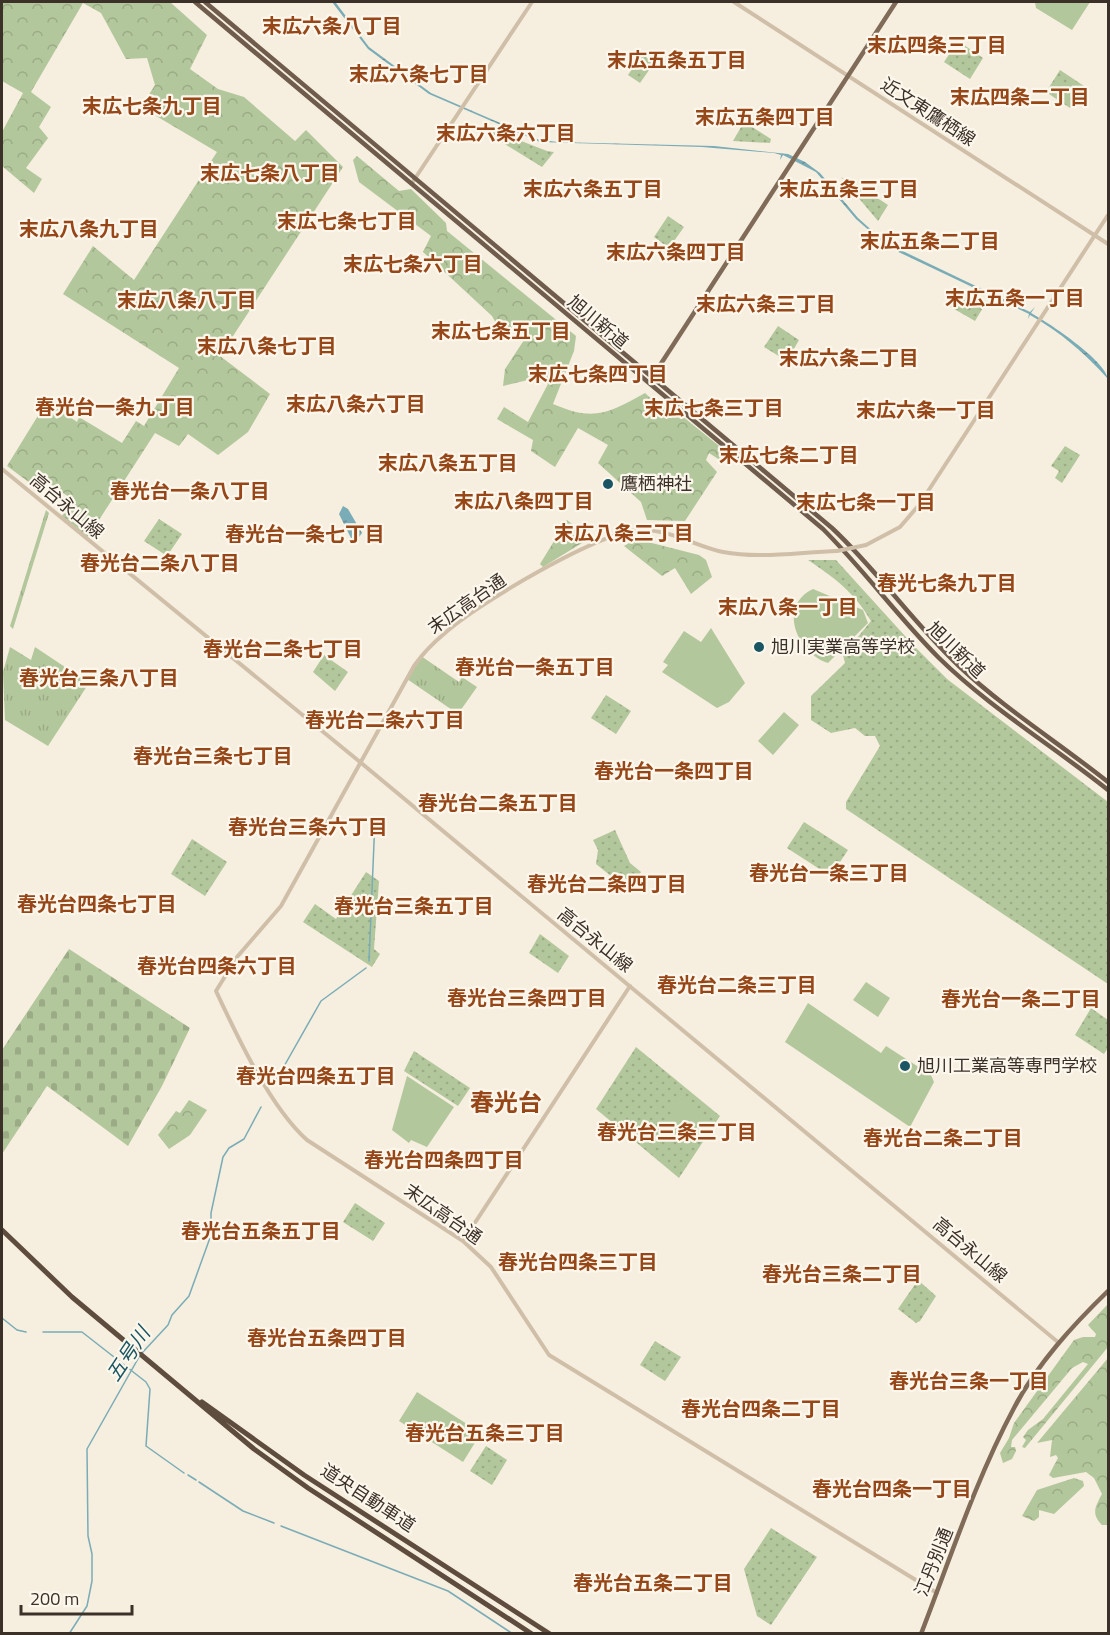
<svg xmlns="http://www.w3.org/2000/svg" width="1110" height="1635" font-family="'Titillium Web','Noto Sans JP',sans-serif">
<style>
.grass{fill:url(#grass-tufts)}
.forest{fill:url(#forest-crowns)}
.cemetery{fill:url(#cemetery-stones)}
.park{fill:url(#park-dots)}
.pitch{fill:#b3c79c}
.water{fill:url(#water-ripples)}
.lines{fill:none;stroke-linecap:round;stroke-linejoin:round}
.stream{stroke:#79acb7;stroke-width:1.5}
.tertiary{stroke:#d0bfa8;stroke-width:4}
.primary{stroke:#806b58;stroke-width:4.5}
.trunk{stroke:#6f5c4c;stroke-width:4.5}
.motorway{stroke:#5e4d3f;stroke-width:5}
.tertiary-bridge{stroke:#d0bfa8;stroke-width:4}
.poi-dot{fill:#195563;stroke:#fcf7ec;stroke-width:2}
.labels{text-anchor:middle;stroke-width:4.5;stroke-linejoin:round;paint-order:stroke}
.street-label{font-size:18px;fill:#3c3129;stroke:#fcf7ec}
.poi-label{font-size:18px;fill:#3c3129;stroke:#fcf7ec;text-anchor:start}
.neighbourhood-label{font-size:20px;font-weight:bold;fill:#964617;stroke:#fcf7ec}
.water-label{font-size:20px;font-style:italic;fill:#195563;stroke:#fcf7ec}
.district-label{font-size:24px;font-weight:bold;fill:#964617;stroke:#fcf7ec}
</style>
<defs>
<pattern id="grass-tufts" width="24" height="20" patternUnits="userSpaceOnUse" patternTransform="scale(1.5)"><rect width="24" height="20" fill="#b3c79c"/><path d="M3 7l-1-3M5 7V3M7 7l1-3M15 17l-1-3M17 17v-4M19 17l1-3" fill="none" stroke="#9bab86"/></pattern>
<pattern id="forest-crowns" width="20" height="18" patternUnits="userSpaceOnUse" patternTransform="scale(1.5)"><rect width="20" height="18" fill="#b3c79c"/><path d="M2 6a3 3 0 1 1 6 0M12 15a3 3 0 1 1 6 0" fill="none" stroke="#9bab86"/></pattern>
<pattern id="cemetery-stones" width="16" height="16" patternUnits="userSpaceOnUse" patternTransform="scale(1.5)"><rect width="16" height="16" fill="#b3c79c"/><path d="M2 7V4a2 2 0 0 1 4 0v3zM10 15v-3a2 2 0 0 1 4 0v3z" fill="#9bab86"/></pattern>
<pattern id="park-dots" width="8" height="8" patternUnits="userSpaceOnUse" patternTransform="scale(1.5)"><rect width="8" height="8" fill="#b3c79c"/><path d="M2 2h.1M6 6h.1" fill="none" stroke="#9bab86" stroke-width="1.8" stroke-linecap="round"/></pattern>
<pattern id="water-ripples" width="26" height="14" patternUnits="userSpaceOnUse" patternTransform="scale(1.5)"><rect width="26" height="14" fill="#79acb7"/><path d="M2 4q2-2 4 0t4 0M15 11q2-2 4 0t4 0" fill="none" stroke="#648d95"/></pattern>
</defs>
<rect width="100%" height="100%" fill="#f6eede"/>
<path class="grass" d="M46 510 49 513 13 629 10 626Z
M10 647 31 660 35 647 89 683 48 746 5 720 3 672Z
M421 656 459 682 462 677 477 687 458 714 407 679Z"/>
<path class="forest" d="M2 2H170L207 35 190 69 218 89 244 97 295 141 306 130 343 167 220 356 270 394 248 432 218 455 188 434 179 446 155 433 88 537 62 516 73 500 38 475 30 483 7 466 47 401 77 422 79 417 122 443 136 421 144 426 179 368 63 294 93 246 134 280 217 152 141 107 155 85 147 58 126 59 101 13 83 3 31 92 51 107 39 127 48 138 26 168 42 179 34 193 2 166V132L23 93 2 81Z
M357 156 399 191 411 189 446 223 447 231 576 336 574 351 553 404C594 422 609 413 645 393L660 407H671L729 454 723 462 709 453 706 460 717 472 685 521 647 520 641 502 598 463 608 445 578 428 555 467 531 451 533 440 497 419 504 407 528 422 548 384 540 377 503 386 505 369 526 337 515 330 499 329 492 316 423 252 431 236 359 182 353 160Z
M567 520 590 538 543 567 540 564Z
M636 539 699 555 706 560 712 577 691 594 675 568 662 576 624 546Z
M189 1100 207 1110 190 1135 169 1149 158 1135 176 1111 180 1113Z
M1108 1304V1347L1025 1448 1022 1447 1026 1440 1023 1437 1028 1430 1043 1419 1088 1364 1083 1362 1072 1368 1012 1440 1011 1447H1015L1016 1451 1012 1459 1003 1463 1000 1453 1009 1438 1014 1423 1074 1340 1083 1337H1095L1096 1334 1088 1325Z
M1108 1358V1525H1102C1091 1514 1095 1507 1102 1494L1094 1478 1086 1472 1053 1478 1049 1475 1058 1458 1056 1455 1050 1457 1052 1440 1037 1443Z
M1074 1478 1083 1481 1084 1486 1054 1514 1039 1510V1517L1034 1521 1022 1516 1037 1490Z"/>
<path class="cemetery" d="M69 949 190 1028 162 1086 128 1146 47 1086 2 1154V1050Z"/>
<path class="park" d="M958 41 983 58 970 79 944 62Z
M642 54 654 63 640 83 628 75Z
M1060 70 1084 86 1070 108 1046 92Z
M744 122 771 139 770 143 733 141Z
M485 127 547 151 554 152 542 167 484 131Z
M841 177C857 188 872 194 888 205L878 221Z
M668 216 684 227 669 248 654 237Z
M959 294 984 306 975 321 949 306Z
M778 326 799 340 787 361 764 347Z
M1065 446 1080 455 1062 483 1055 478 1059 471 1051 466Z
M159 519 182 534 167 556 144 541Z
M808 560H836L915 647 947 679 1108 802V984L846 809V802L880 746 875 736H865L855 728 831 733 811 720V696L845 663 843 655 871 621C855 593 835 578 808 560Z
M324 655 348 672 335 691 313 672Z
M606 695 631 711 616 734 591 718Z
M804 822 848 850 836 868 835 879 787 848Z
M615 830 630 863 641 872 634 885 620 874 611 876 596 864 598 850 593 840Z
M192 839 227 862 205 896 171 874Z
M366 872 379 881 374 949 380 954 372 967 303 922 315 904 336 919Z
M540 934 569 956 558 973 529 953Z
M1091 1008 1108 1020V1048L1104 1054 1075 1035Z
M636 1047 720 1116 679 1178 596 1109Z
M414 1051 470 1088 458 1106 404 1071Z
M355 1203 385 1223 373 1241 343 1222Z
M918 1280 936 1296 920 1321 916 1323 898 1309Z
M655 1341 681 1357 665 1381 640 1365Z
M486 1446 507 1460 492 1485 470 1471Z
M771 1528 817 1557 771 1625 757 1616 744 1569Z"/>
<path class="pitch" d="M1035 2H1090L1072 30 1036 8Z
M813 589 863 610 868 623 828 663C797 653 777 606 813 589Z
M711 628 745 683 729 702 717 708 662 672 668 665 663 662 684 631 701 642Z
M784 712 799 725 773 755 758 741Z
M866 982 890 998 878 1017 853 1000Z
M808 1003 881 1053 886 1046 931 1075 934 1082 910 1127 785 1042Z
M407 1076 454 1107 427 1147 411 1140 409 1143 392 1130Z
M681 1095 708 1119 688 1149C668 1139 666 1110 681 1095Z
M417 1392 481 1433 463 1462 399 1421Z"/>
<path class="water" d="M332 2 336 3 369 47 431 93 537 139 557 142 714 146 788 154 805 162 820 173 858 218 886 243 1030 312 1035 307 1031 313C1049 323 1105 360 1108 379 1085 353 1060 332 1030 315L1028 319 1029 314 888 247 856 219 816 172 783 155 780 160 781 155 774 153 702 147 540 142 429 94 368 49Z
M343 506 348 509 362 533 354 544 339 514Z"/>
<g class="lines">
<path class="stream" d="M369 961 375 819
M274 1084 321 1001 366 968
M2 1318 17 1330 26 1332
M43 1332H82L146 1382 150 1389 146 1446 184 1473
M142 1353 168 1325 172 1315 189 1296 211 1235V1213L223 1157 229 1148 244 1139 261 1107
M188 1475 196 1480
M199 1482 243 1511 274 1523
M281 1526 448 1591 513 1634
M69 1634 87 1606 92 1581V1554L88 1536 87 1449 139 1357"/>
<path class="tertiary" d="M734 2 1108 244
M412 183 532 2
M2 469 360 762 1059 1343
M866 545 900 527 919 505 1108 215
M837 551C800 552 759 559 723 552 695 546 670 529 640 530 600 531 477 604 445 633 433 643 423 653 414 666L281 906 237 957 216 991C237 1036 270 1107 307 1140L463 1241 491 1267 549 1355 937 1593
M463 1241 630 986"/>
<path class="primary" d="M651 379 896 2
M921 1634C950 1559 976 1479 1014 1408 1037 1364 1073 1325 1108 1291"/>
<path class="trunk" d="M195 2 823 529C864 570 898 617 939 658 989 707 1053 746 1108 790
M205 2 832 528C878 571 914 624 960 667 1005 709 1059 743 1108 782"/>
<path class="motorway" d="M2 1230 72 1297 254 1449 308 1488 532 1634
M202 1402 304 1475 550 1634"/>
<path class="tertiary-bridge" d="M837 551 866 545"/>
</g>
<g class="poi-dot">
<circle cx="608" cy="484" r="6"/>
<circle cx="759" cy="647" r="6"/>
<circle cx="905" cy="1066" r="6"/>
</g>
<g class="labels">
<g class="street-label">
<text transform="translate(928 112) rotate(33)" y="6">近文東鷹栖線</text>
<text transform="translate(598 322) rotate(40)" y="6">旭川新道</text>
<text transform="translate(67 506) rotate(40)" y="6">高台永山線</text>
<text transform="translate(467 604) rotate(-35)" y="6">末広高台通</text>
<text transform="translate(956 650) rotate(44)" y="6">旭川新道</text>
<text transform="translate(595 940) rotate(39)" y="6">高台永山線</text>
<text transform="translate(443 1214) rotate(35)" y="6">末広高台通</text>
<text transform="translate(970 1250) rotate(40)" y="6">高台永山線</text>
<text transform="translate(368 1498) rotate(33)" y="6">道央自動車道</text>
<text transform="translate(934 1562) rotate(-68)" y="6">江丹別通</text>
</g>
<g class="poi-label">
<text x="620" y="490">鷹栖神社</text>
<text x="771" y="653">旭川実業高等学校</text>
<text x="917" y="1072">旭川工業高等専門学校</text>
</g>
<g class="neighbourhood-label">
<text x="332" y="33">末広六条八丁目</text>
<text x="937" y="52">末広四条三丁目</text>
<text x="677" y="67">末広五条五丁目</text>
<text x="419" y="81">末広六条七丁目</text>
<text x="1020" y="104">末広四条二丁目</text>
<text x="152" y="113">末広七条九丁目</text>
<text x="765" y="124">末広五条四丁目</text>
<text x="506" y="140">末広六条六丁目</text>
<text x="270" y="180">末広七条八丁目</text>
<text x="593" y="196">末広六条五丁目</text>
<text x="849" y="196">末広五条三丁目</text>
<text x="347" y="228">末広七条七丁目</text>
<text x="89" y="236">末広八条九丁目</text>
<text x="930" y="248">末広五条二丁目</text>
<text x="676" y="259">末広六条四丁目</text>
<text x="413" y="271">末広七条六丁目</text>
<text x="1015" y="305">末広五条一丁目</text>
<text x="187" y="307">末広八条八丁目</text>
<text x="766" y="311">末広六条三丁目</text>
<text x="501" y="338">末広七条五丁目</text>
<text x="267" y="353">末広八条七丁目</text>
<text x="849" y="365">末広六条二丁目</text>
<text x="598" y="381">末広七条四丁目</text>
<text x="356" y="411">末広八条六丁目</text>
<text x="115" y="414">春光台一条九丁目</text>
<text x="714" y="415">末広七条三丁目</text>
<text x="926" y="417">末広六条一丁目</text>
<text x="789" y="462">末広七条二丁目</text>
<text x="448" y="470">末広八条五丁目</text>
<text x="190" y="498">春光台一条八丁目</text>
<text x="524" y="508">末広八条四丁目</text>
<text x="866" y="509">末広七条一丁目</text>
<text x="624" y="540">末広八条三丁目</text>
<text x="305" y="541">春光台一条七丁目</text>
<text x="160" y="570">春光台二条八丁目</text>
<text x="947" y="590">春光七条九丁目</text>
<text x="788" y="614">末広八条一丁目</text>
<text x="283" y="656">春光台二条七丁目</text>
<text x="535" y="674">春光台一条五丁目</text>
<text x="99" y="685">春光台三条八丁目</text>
<text x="385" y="727">春光台二条六丁目</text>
<text x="213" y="763">春光台三条七丁目</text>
<text x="674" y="778">春光台一条四丁目</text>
<text x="498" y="810">春光台二条五丁目</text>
<text x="308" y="834">春光台三条六丁目</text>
<text x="829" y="880">春光台一条三丁目</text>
<text x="607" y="891">春光台二条四丁目</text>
<text x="97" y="911">春光台四条七丁目</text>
<text x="414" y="913">春光台三条五丁目</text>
<text x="217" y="973">春光台四条六丁目</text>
<text x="737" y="992">春光台二条三丁目</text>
<text x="527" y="1005">春光台三条四丁目</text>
<text x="1021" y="1006">春光台一条二丁目</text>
<text x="316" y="1083">春光台四条五丁目</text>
<text x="677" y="1139">春光台三条三丁目</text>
<text x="943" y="1145">春光台二条二丁目</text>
<text x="444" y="1167">春光台四条四丁目</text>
<text x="261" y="1238">春光台五条五丁目</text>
<text x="578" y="1269">春光台四条三丁目</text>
<text x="842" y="1281">春光台三条二丁目</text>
<text x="327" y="1345">春光台五条四丁目</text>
<text x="969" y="1388">春光台三条一丁目</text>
<text x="761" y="1416">春光台四条二丁目</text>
<text x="485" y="1440">春光台五条三丁目</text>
<text x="892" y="1496">春光台四条一丁目</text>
<text x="653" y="1590">春光台五条二丁目</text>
</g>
<g class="water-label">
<text transform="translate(128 1354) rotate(-56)" y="7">五号川</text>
</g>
<g class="district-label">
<text x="506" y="1111">春光台</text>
</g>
</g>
<rect width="1110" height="1635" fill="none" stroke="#3c3129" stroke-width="6"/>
<path d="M21 1605v9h111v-9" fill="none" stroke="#3c3129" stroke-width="3"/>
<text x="30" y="1605" font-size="18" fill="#3c3129" stroke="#fcf7ec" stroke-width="4.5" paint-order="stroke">200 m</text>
</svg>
